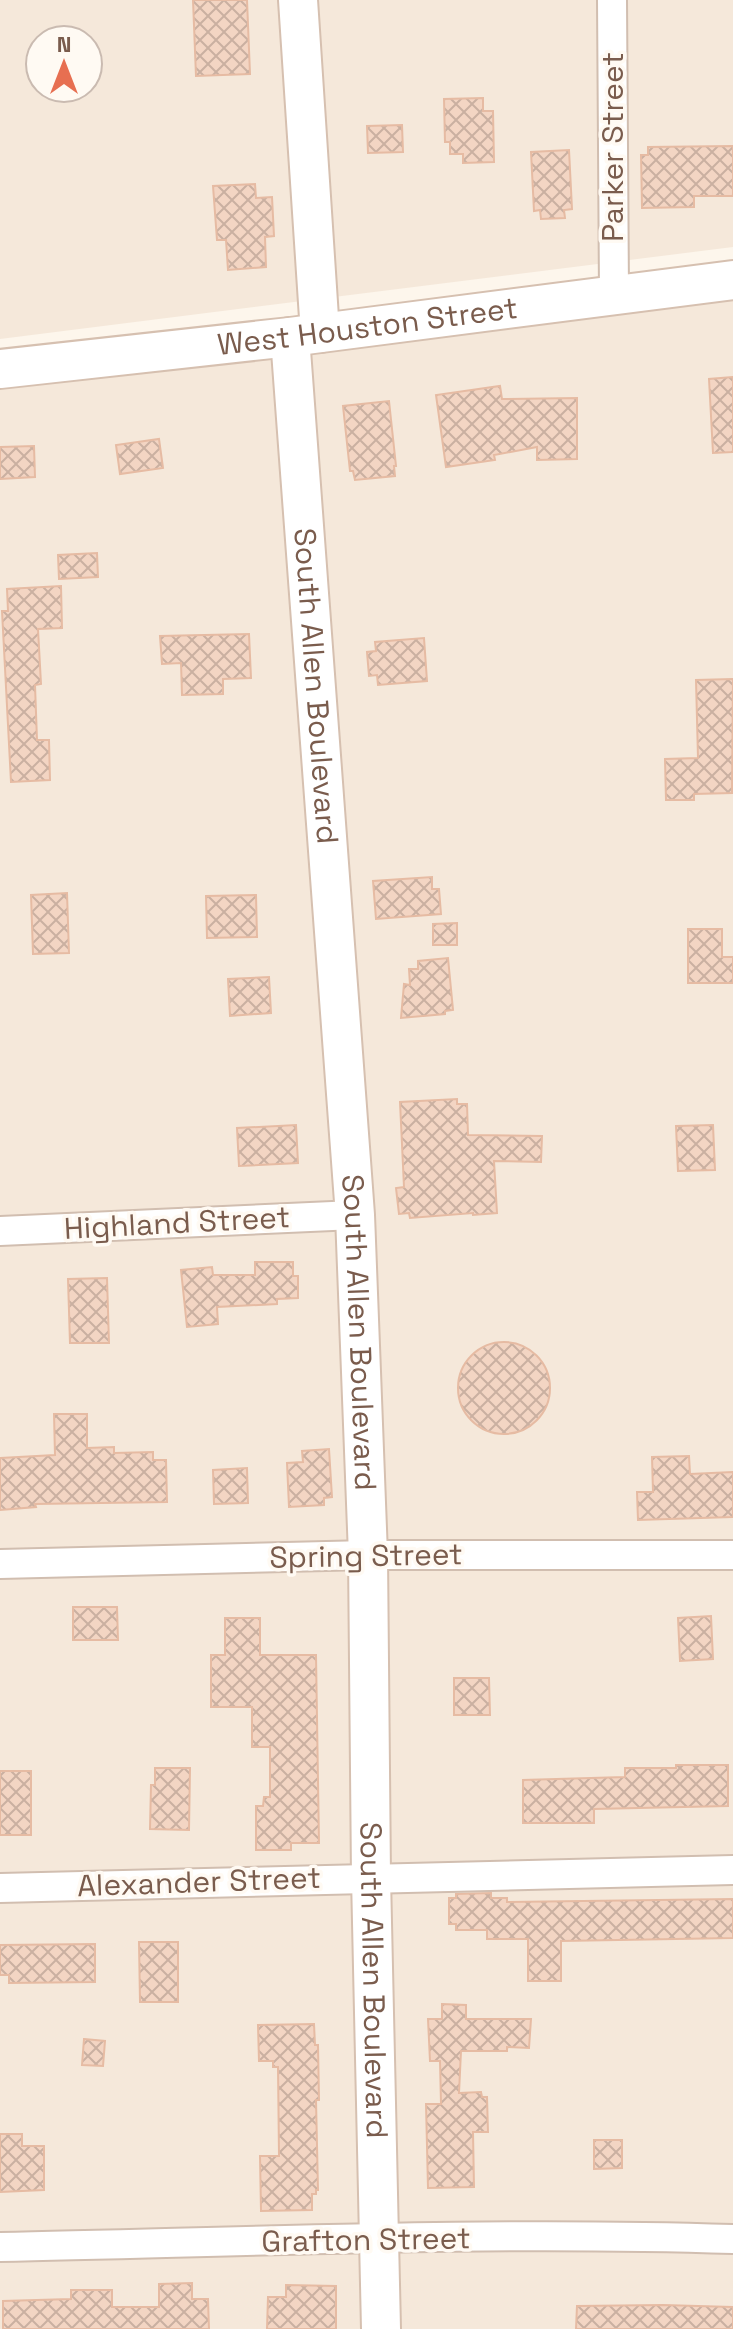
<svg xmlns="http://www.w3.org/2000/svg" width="733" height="2329" font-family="'Space Grotesk',sans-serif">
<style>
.residential{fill:#f5e8da;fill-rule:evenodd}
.building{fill:url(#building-cross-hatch);stroke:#e6bba3;stroke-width:2}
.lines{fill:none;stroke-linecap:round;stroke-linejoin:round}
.street-casing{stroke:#d1beb0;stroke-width:32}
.secondary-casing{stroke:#d6c0b0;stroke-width:42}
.street{stroke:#fff;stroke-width:28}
.secondary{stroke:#fff;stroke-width:38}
.labels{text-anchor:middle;stroke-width:7;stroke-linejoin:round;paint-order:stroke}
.street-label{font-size:30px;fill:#7a5c4d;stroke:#fffaf3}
</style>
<defs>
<pattern id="building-cross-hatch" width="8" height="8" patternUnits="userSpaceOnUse" patternTransform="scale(2)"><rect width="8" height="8" fill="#f3d5c3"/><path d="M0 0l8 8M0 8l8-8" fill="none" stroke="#cab0a1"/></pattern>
</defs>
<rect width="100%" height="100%" fill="#fdf6ec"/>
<path class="residential" d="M0 0H733V247L0 339ZM40 40H88V88H40Z
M733 298V2329H0V389Z"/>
<path class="building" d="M193 0H247L250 74 196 76Z
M483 98V111H493L494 162 463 163V154H450V142H445L444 99Z
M402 125 403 152 368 153 367 126Z
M733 146V196H694V207L642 208 641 155H648V147Z
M569 150 572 209 564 210 565 218 541 219 540 210 534 211 531 152Z
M255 184 256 198 272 197 274 236 265 237 266 267 228 270 226 240H217L213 186Z
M733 377V452L713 453 709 379Z
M500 386 502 399 577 398V459L537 460V447L494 455 495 460 446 467 436 395Z
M389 401 396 466H394L395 476 355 480 353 471H350L343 406Z
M159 439 163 468 120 474 116 445Z
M34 446 35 477 0 479V447Z
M97 553 98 577 59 579 58 555Z
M61 586 62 628 38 629 41 684 35 685 37 740H49L50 780 11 782 2 611H8L7 589Z
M249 634 251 678 223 679V694L182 695 181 663 162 664 160 636Z
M424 638 427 681 378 685 377 675 369 676 367 652 376 651 375 642Z
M733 679 732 793 694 794V800H666L665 759 698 758 696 680Z
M432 877V889H439L441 914 376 919 373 881Z
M67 893 69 953 33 954 31 895Z
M256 895 257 937 207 938 206 896Z
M457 923V945H433V924Z
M688 929H722V957H733V983H688Z
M448 958 453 1010 445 1011V1014L401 1018 404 984 410 985 409 969H418V961Z
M269 977 271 1013 230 1016 228 979Z
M457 1099V1104H467L468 1135 542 1136 541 1162 494 1161 497 1213 473 1215V1213L410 1218 409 1213 399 1214 396 1188 404 1187 400 1102Z
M296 1125 298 1163 239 1166 237 1128Z
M713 1125 715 1170 678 1171 676 1126Z
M255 1262H293V1276H298V1298L277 1299V1304L217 1307 218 1324 187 1327 181 1270 212 1267 213 1275H255Z
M107 1278 109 1343H70L68 1279Z
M458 1388a46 46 0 1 1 92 0a46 46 0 1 1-92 0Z
M54 1414H87V1448L114 1447V1453L153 1452V1460H166L167 1502 35 1504 36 1507 0 1510V1458L55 1455Z
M329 1449 332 1497 324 1498V1505L289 1507 287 1463 303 1462 302 1451Z
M689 1456 690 1474 733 1472V1517L638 1520 637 1492H653L652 1457Z
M247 1468 248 1503 214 1504 213 1470Z
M73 1607H117L118 1640H73Z
M711 1616 713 1659 680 1661 678 1618Z
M225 1618H260V1655H316L319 1843H291V1850H256V1806H263L264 1797H270V1747H252V1707H211V1655H225Z
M454 1678H489L490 1715H454Z
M676 1765H728V1806L594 1809V1823H523V1780L625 1777V1768H676Z
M155 1768H190L189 1830 150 1829 151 1785H155Z
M0 1771H31V1835H0Z
M491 1893V1898H507V1902L733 1899V1938L561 1941V1981H528V1939H487V1930H456V1924H449V1898H456V1894Z
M139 1942H178V2002H140Z
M95 1944V1982L9 1983V1975H0V1945Z
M442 2004 466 2005V2019H531L529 2048 507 2047V2051H461L459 2093 481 2092 482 2097H487L488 2132H473L474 2187 428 2188 426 2104H441L440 2061H430L428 2019H442Z
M314 2024 315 2045H318L319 2100H316L318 2190H316V2194H312V2210L261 2211 260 2156H279L278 2067H273V2061H259L258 2025Z
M84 2039 105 2041 103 2066 82 2065Z
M0 2134H22V2146H44V2190L0 2192Z
M594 2140H622V2168L594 2169Z
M192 2283V2299H208L209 2329H3V2301L71 2299V2290H112V2307H159V2284Z
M286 2285 336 2286V2329H267L268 2297H286Z
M663 2305 733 2307V2329H576L577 2306Z"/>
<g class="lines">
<g class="street-casing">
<path id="street" d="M612 0 614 293
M0 1231 355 1215
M0 1564 368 1555H733
M0 1888 733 1870
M0 2247C244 2242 489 2231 733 2239"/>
</g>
<g class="secondary-casing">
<g id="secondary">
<path d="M298 0 320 333"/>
<path id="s1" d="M290 337 355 1215 368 1555 371 1877 381 2329"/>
<path id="s2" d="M0 369 290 337 733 280"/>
</g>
</g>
<use href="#street" class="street"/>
<use href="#secondary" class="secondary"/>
</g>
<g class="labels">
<g class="street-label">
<text transform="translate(613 147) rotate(-90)" y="10">Parker Street</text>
<text dy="10" stroke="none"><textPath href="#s2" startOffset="370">West Houston Street</textPath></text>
<text dy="10" stroke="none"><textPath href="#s1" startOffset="350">South Allen Boulevard</textPath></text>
<text transform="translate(177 1223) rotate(-3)" y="10">Highland Street</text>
<text dy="10" stroke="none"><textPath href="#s1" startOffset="998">South Allen Boulevard</textPath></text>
<text transform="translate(366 1556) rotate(-1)" y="10">Spring Street</text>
<text transform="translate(199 1882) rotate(-2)" y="10">Alexander Street</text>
<text dy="10" stroke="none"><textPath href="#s1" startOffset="1646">South Allen Boulevard</textPath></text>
<text transform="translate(366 2240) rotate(-1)" y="10">Grafton Street</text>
</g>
</g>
<g transform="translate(64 64)"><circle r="38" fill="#fffaf3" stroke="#cabbb1" stroke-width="2"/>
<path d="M0-6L14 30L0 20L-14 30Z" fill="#e76f51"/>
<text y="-12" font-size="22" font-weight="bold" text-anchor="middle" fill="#7a5c4d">N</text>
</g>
</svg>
